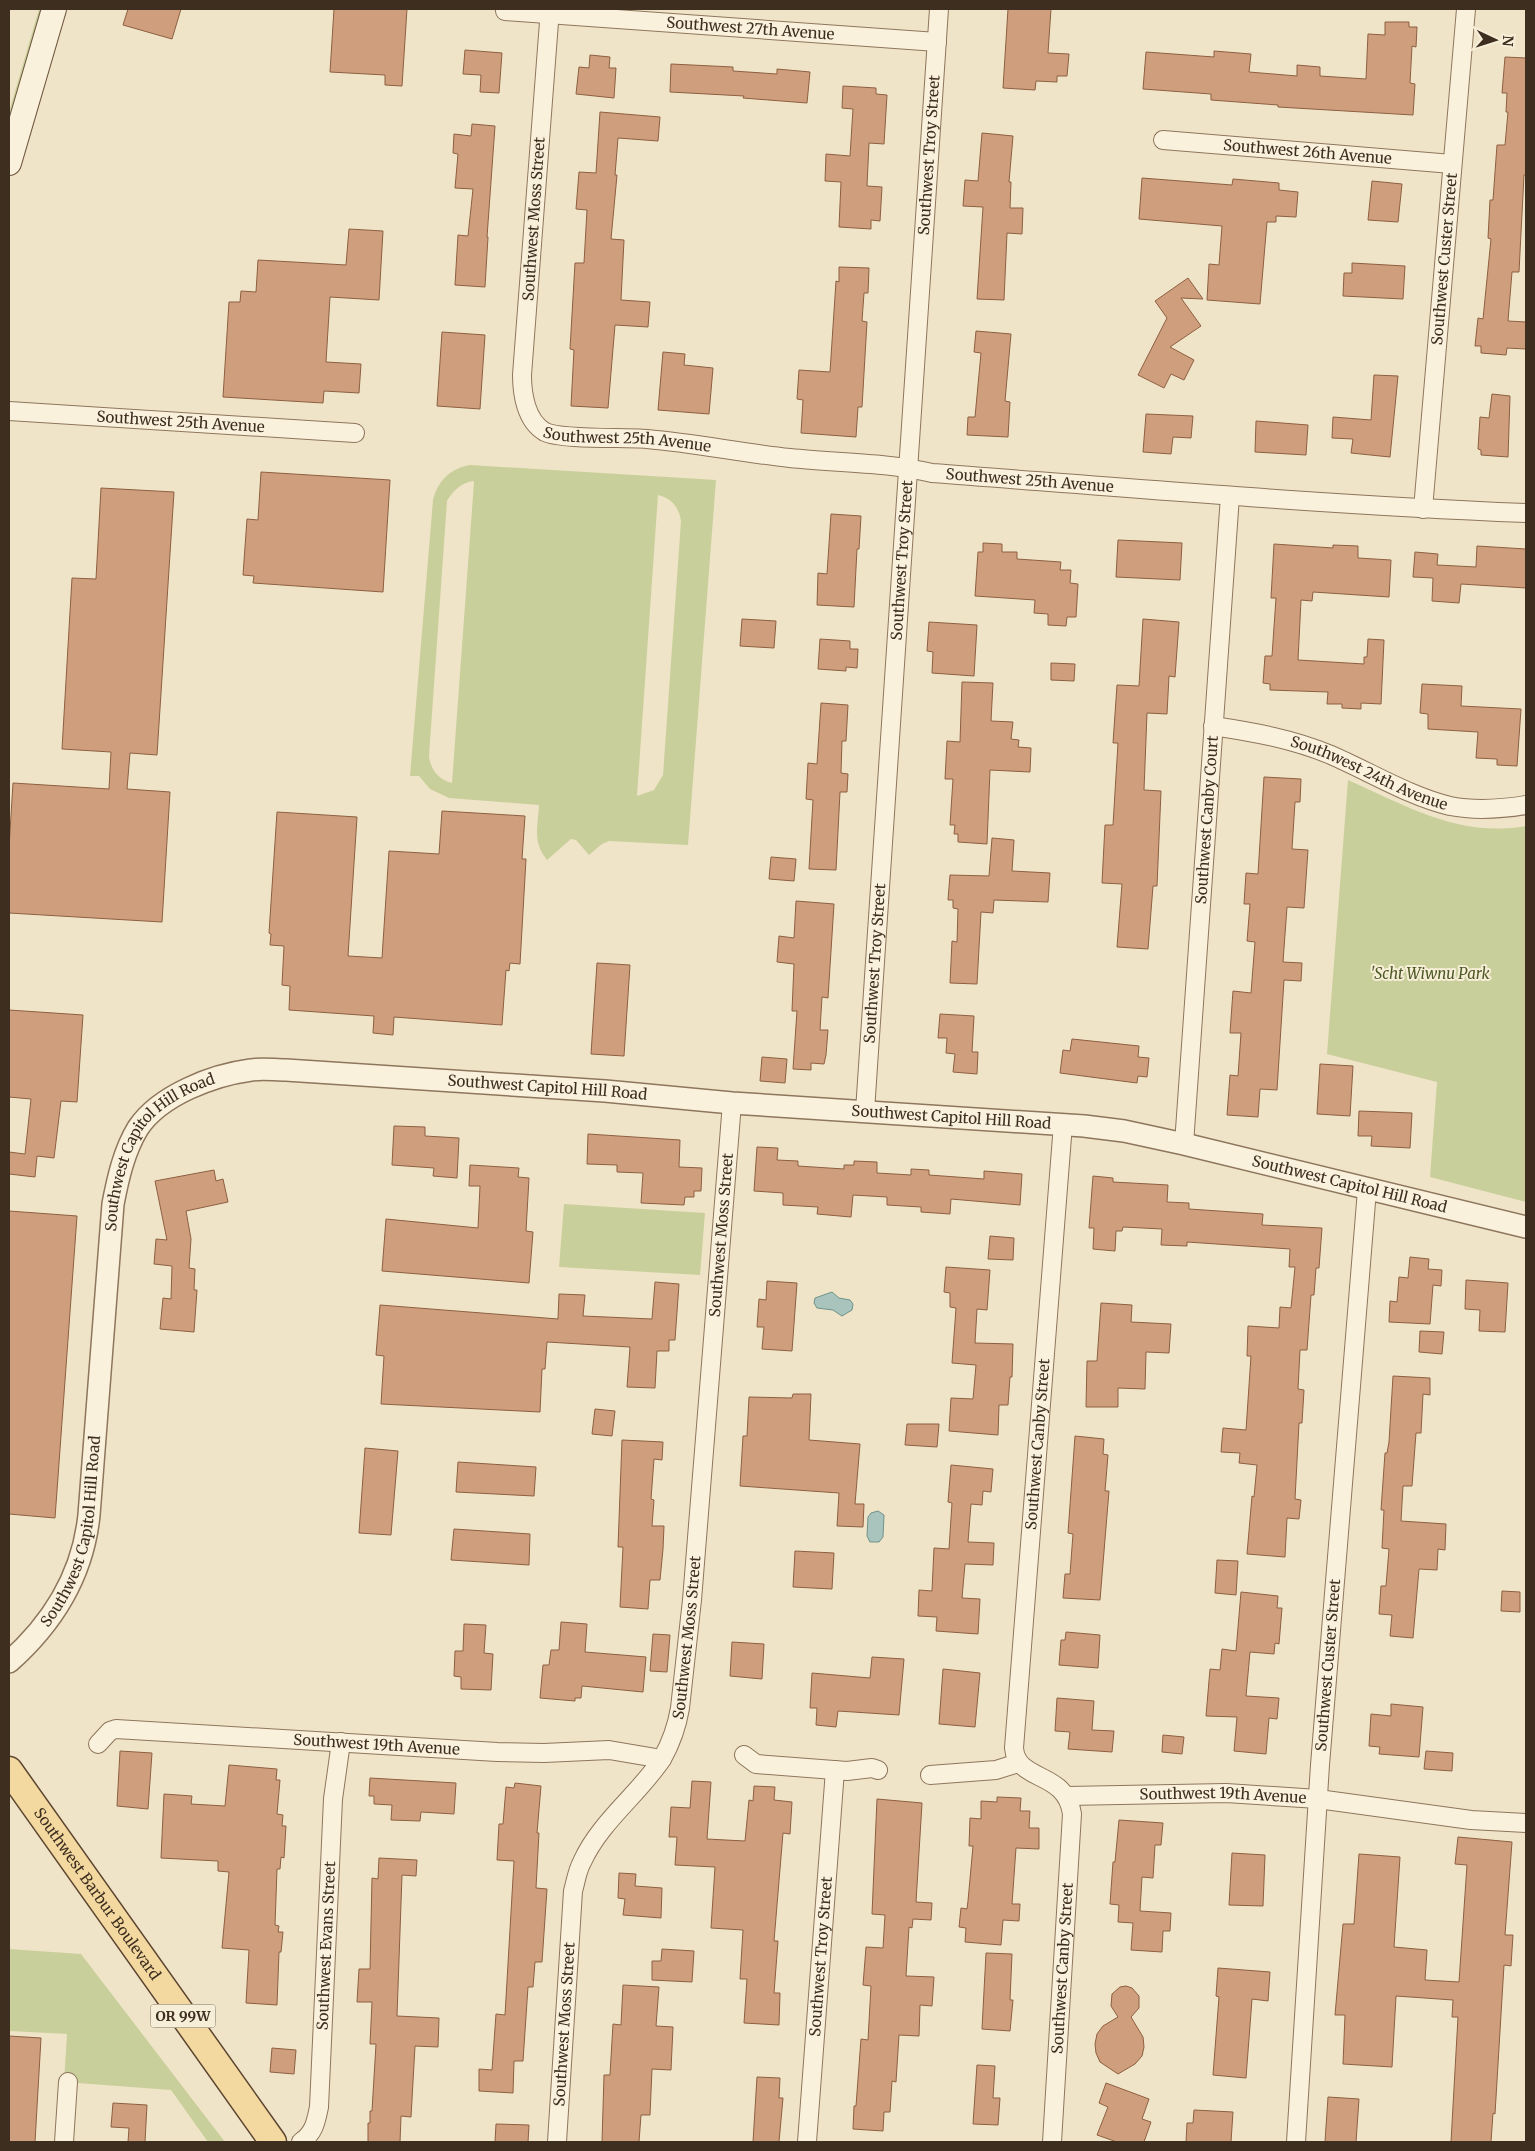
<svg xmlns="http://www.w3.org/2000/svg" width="1535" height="2151" font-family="Merriweather,serif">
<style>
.green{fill:#c9cf9b;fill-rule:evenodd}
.water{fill:#a9c4bc;stroke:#6f938a}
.building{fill:#cf9f7d;stroke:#8d5f41}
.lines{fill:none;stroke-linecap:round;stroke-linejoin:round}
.minor-casing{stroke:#8d765c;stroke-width:20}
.tertiary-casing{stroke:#8d765c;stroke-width:24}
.secondary-casing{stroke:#6f573f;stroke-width:26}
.primary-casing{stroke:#5b4430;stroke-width:29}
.minor{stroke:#faf1dc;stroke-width:18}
.tertiary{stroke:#faf1dc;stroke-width:21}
.secondary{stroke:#faf1dc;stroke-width:24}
.primary{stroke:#f3d9a0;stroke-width:26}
.labels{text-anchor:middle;stroke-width:4;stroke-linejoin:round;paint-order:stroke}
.shield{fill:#f7eed8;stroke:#756857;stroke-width:1}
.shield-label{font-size:14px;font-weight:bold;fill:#3d2e20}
.street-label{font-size:15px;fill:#3d2e20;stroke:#f7eed8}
.park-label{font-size:15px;font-style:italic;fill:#4d5a26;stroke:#f7eed8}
</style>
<rect width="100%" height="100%" fill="#f0e4c8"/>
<path class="green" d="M39 9H41L9 121V112Z
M470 465 716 480 688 845 609 841 602 844 589 855 576 840 571 839 547 860C532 841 538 827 539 805L449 798 430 789 419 776H410L433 500C438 481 449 469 470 465ZM473 481 474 482 452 783C439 780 430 769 429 756L447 501C453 491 461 483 473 481ZM658 495C672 498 679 508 681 521L663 775 654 790 637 796Z
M1348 780C1407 806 1459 838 1526 826V1202L1430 1177 1437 1082 1327 1054Z
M564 1204 705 1213 700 1275 559 1267Z
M9 1949 81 1954 225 2142H208L171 2090 64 2082 67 2034 9 2031Z"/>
<path class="water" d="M832 1292 839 1298 850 1300 853 1304 852 1310 842 1316 833 1310 817 1308 814 1303 815 1298Z
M878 1511 884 1515 883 1537 879 1542H870L867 1536 868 1517 871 1513Z"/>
<path class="building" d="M128 9H181L172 39 123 25Z
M334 9H407L402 86 385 85V75L330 72Z
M1008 9H1051L1048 53 1069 54 1067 76H1057V82L1036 81 1035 90 1003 88Z
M1385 22H1409V27H1417L1416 47 1412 46 1410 83 1415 84 1413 115 1278 107V105L1211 100V94L1143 89 1146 52 1214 57V51L1251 54 1249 72 1297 76V65L1320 67V76L1366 79 1368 34 1385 35Z
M465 50 502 53 499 93 480 92 481 75 463 74Z
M590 55 610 57 609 68H616L614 98 576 94 579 67 589 68Z
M1505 57 1526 58V175H1524L1519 272H1512L1508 321 1526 322V349L1507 348 1506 355 1481 353V346H1475L1478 318 1483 319 1491 239 1488 238 1490 200H1493L1497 145H1505L1508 112H1506L1507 93H1502Z
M671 64 733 67V71L777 74V69L810 72 807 103 743 98 744 96 670 92Z
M843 86 876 88V94L887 95 884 144 869 143 867 186 882 187 880 221 871 220V229L839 227 841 182 825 181 826 154 850 156 853 109 842 108Z
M600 112 660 117 658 141 618 138 615 175H617L611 239 624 240 621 300 650 302 648 327 615 325 608 408 571 406 574 350 570 349 575 263H584L587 210 576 209 579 172 596 173Z
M472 124 495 126 487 237H488L485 287 455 285 458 235 468 236 473 189 455 188 458 154 453 153 454 134 471 136Z
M982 133 1013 136 1009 182H1011L1010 208H1023L1022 234 1007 233 1004 300 977 299 983 207 963 206 965 180 978 181Z
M1142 178 1232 185 1233 179 1279 183V190L1298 192 1296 217 1276 216V222H1267L1260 304 1207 300 1209 264 1219 265 1222 226 1139 219Z
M1372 181 1402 184 1398 222 1368 220Z
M349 229 383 231 379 300 330 297 326 362 361 364 359 393 324 391 323 403 223 397 229 302H240L241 291 256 292 258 260 346 265Z
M1352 263 1405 266 1403 299 1343 296 1344 273H1352Z
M839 267 869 268 868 293H864L862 321 867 322 862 407H858L856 437 801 433 803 400 797 399 799 370 830 372 836 281 839 282Z
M1188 278 1203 299 1181 298 1201 326 1170 347 1194 360 1184 380 1171 374 1164 388 1138 375 1167 318 1155 301Z
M976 331 1011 334 1005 401 1010 402 1008 437 967 435 968 417H975L981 353 974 352Z
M442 332 485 335 480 409 437 406Z
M663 352 685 354 684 365 713 368 709 414 658 410Z
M1374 375 1398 376 1390 457 1351 453 1353 439 1332 438 1333 417 1371 420Z
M1492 394 1510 396 1508 457 1481 455V450L1478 449 1480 417 1489 418Z
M1146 414 1193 416 1191 438 1173 437 1171 454 1143 452Z
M1256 421 1308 425 1306 455 1255 452Z
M261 472 390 480 383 592 253 583 254 576 243 575 247 519 258 520Z
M101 488 174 492 157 755 130 753 127 789 170 792 162 922 9 913V848L13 783 109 789 111 752 62 749 72 578 96 579Z
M831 514 861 516 859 549H857L854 607 817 605 818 573 827 574Z
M1118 540 1182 543 1180 580 1116 577Z
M983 543 1002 544V552H1017V559L1061 562 1060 570H1071L1070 583 1078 584 1076 617H1067L1066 626 1048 625V614L1034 613 1035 600 975 596 978 552H983Z
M1274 544 1333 548V545L1358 546V558L1391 560 1389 597 1313 592 1312 601 1301 600 1298 660 1364 664V657H1367L1368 639 1384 640 1381 704 1361 703V709L1342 708V704H1327L1328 692 1270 690V684L1263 683 1265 656H1272L1276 598H1271Z
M1477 546 1526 549V588L1461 584 1459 603 1432 601 1433 578 1413 577 1415 552 1438 554 1437 565 1476 567Z
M742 619 776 621 774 648 740 646Z
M1143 619 1179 622 1175 677 1169 676 1167 714 1147 713 1144 790 1161 791 1157 886H1153L1148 949 1117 947 1122 884 1102 883 1105 825H1113L1118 743H1113L1117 685 1139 686Z
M929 622 977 625 974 676 932 673 933 652 927 651Z
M820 639 850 641V649H858L857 668 846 667V671L818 669Z
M1051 663 1075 664 1074 681 1051 680Z
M962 682 993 683 991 721 1013 722 1011 739 1019 740 1018 747 1031 748 1030 772 990 770 987 844 958 842V834H954L955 825H950L953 779H945L947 741 960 742Z
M1422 684 1462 686 1461 706 1521 709 1517 766 1497 765V759L1476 758 1478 732 1428 729V714L1420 713Z
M821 703 848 705 846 741H842L841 773 848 774 847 792H840L836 870 809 869 813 800 806 799 808 763 817 764Z
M1264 777 1301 779 1300 802H1295L1292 849 1308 850 1304 908 1287 907 1283 962 1302 963 1301 981 1284 980 1277 1090 1260 1089 1258 1117 1227 1115 1230 1075 1238 1076 1241 1033H1230L1233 991 1251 993 1255 942 1247 941 1250 904H1244L1246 873 1258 874Z
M442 811 525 816 522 859H526L520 964 510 963 509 971 506 970 502 1025 394 1017 393 1035 373 1033 374 1016 289 1010 290 986 282 985 284 946 270 945 271 934 269 933 277 812 357 817 348 956 382 958 389 851 439 854Z
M992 838 1014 840 1012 871 1050 873 1048 902 994 900 993 913 981 912 977 984 950 983 952 941 957 942 958 909 953 908V900H948L950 875 989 876Z
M771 857 796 859 794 881 769 879Z
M796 901 834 904 828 998 822 997 820 1030H828L826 1055 824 1064 811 1063V1070L793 1069 797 1011H792L794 964 777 962 779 936 794 938Z
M597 963 630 965 624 1056 591 1054Z
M9 1010 83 1015 77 1102 61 1101 54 1158 37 1156 35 1177 9 1174V1152L25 1154 31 1099 9 1097Z
M940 1014 974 1016 972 1052H978L977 1074 953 1072 955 1054 946 1053 947 1038H938Z
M1072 1039 1139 1046 1138 1057 1149 1058 1147 1077 1138 1076 1137 1083 1060 1073 1063 1050 1070 1051Z
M762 1057 787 1059 785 1083 760 1081Z
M1320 1064 1353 1066 1350 1116 1317 1114Z
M1359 1111 1412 1113 1410 1148 1371 1146 1372 1136H1358Z
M394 1126 425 1127V1136L459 1138 457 1178 433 1176 434 1168 392 1165Z
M588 1134 680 1140 679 1167 702 1168 701 1191H694V1197H685L684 1205 641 1203 643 1173 617 1172V1165L587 1164Z
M757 1147 778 1148 777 1160 798 1161V1166L844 1169V1165H854V1161L877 1162V1173L911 1175V1169L929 1170V1175L984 1179V1171L1022 1174 1020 1205 951 1199 950 1214 921 1212V1207L887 1205V1197L853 1195 851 1217 817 1214 818 1207 783 1205V1193L754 1191Z
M470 1165 519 1168 518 1177 529 1178 526 1231 533 1232 529 1283 382 1271 386 1219 478 1228 480 1186H469Z
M214 1170 216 1181 223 1179 228 1202 186 1211 191 1239 189 1268 195 1269 194 1290H197L194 1332 160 1329 163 1298 171 1299 172 1266 154 1264 156 1239 167 1240 155 1181Z
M1093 1176 1113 1178V1182L1168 1185 1167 1202 1189 1203V1209L1263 1214 1262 1225 1322 1228 1319 1268H1316L1314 1295H1311L1307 1350H1300L1298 1389 1304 1390 1302 1423H1299L1295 1499 1301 1500 1299 1519 1287 1518 1285 1557 1247 1554 1252 1496 1254 1497 1257 1465 1239 1463 1240 1453 1221 1452 1223 1428 1246 1430 1251 1356H1247L1248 1326 1279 1328 1280 1307 1291 1308 1295 1267H1289L1290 1249 1187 1242V1246L1161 1245 1162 1229 1123 1227 1122 1231H1116L1115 1251 1093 1249 1094 1228H1089Z
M9 1211 77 1216 55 1518 9 1514Z
M990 1236 1014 1238 1013 1260 988 1259Z
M1410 1257 1429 1259 1428 1269 1442 1270 1441 1286 1433 1285 1430 1324 1389 1322 1390 1301 1397 1302 1399 1277 1408 1278Z
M946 1267 990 1270 987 1310 977 1309 975 1343 1013 1344 1012 1377H1010L1008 1405H999L998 1435 949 1431 951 1398 973 1399 976 1365 952 1363 956 1308 950 1307V1293L944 1292Z
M1466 1280 1508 1283 1505 1332 1479 1331 1480 1310 1465 1309Z
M767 1281 797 1283 792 1351 762 1349 764 1327H757L759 1299 766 1300Z
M655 1282 679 1284 675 1340H669V1351H657L655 1388 627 1387 630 1347 547 1342 545 1369H542L540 1412 381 1404 384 1356 376 1355 380 1305 558 1319 559 1294 585 1295 583 1316 652 1319Z
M1101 1303 1132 1305 1131 1322 1171 1324 1169 1353 1146 1352 1145 1389 1118 1388V1407H1086L1087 1361H1097Z
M1420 1331 1444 1332 1442 1354 1419 1352Z
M1393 1376 1430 1378V1395L1423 1394 1421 1433H1416L1412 1486H1403L1401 1521 1446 1524 1445 1550 1438 1549 1437 1570 1419 1569 1413 1638 1390 1636 1392 1615 1379 1614 1381 1586H1386L1389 1549 1382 1548 1384 1510H1381L1385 1453H1387L1389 1442Z
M793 1394H811L809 1440 860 1444 855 1504H864L863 1527 837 1526 839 1493 740 1486 743 1436H747L749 1397 792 1398Z
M595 1409 615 1411 612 1436 592 1434Z
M907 1424H939L937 1447 905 1445Z
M1075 1436 1104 1439 1103 1454 1108 1455 1105 1491H1109L1100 1600 1063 1598 1065 1574H1070L1073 1534 1068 1533Z
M622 1440 663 1442 662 1460 654 1459 651 1499 654 1500 652 1526H664L663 1549 660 1580H650L648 1609 620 1607 623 1547H618Z
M365 1448 398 1451 391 1535 359 1533Z
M458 1462 536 1467 534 1496 456 1492Z
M951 1465 993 1469 991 1492 983 1491 982 1505 971 1504 968 1542 994 1543 993 1565 965 1564 962 1598 980 1599 978 1634 936 1631 937 1617 918 1616 919 1590 932 1591 934 1548 949 1549 952 1503 948 1502Z
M454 1529 530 1534 529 1565 451 1560Z
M795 1551 834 1553 832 1589 793 1587Z
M1217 1560 1238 1561 1236 1595 1215 1593Z
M1502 1591 1520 1592V1612L1501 1611Z
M1241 1592 1278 1596 1277 1608H1282L1279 1644 1275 1643 1274 1654 1250 1652 1246 1696 1279 1698 1277 1719 1269 1718 1266 1754 1234 1751 1237 1717 1206 1716 1210 1669 1220 1670 1222 1649 1236 1651Z
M561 1622 587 1624 585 1652 646 1657 643 1692 582 1686 581 1698H575V1701L540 1698 543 1665H549L551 1650H559Z
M464 1624 486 1625 484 1653 493 1654 491 1690 461 1689V1677L454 1676 455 1651H463Z
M1066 1632 1100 1635 1098 1668 1059 1665 1061 1640H1065Z
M653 1634 670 1635 667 1672 650 1671Z
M732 1642 764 1644 762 1679 730 1676Z
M872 1657 904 1659 899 1715 838 1711 836 1727 816 1725 817 1708H810L812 1673 870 1678Z
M943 1669 980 1673 975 1727 939 1724Z
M1057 1698 1094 1701 1092 1730 1114 1731 1112 1752 1068 1749 1070 1732 1055 1731Z
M1391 1704 1423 1707 1419 1757 1379 1754 1380 1747 1369 1746 1371 1714 1391 1716Z
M1163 1735 1184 1737 1182 1754 1162 1752Z
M120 1751 152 1753 148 1809 117 1806Z
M1426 1751 1453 1753 1452 1771 1424 1769Z
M229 1765 277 1769 276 1780H280L277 1814 283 1815 282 1826H286L284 1858 281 1857 280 1869H277L275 1925 279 1926 278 1932H283L281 1952H279L277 2005 246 2003 249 1950 222 1948 229 1872 218 1871V1861L161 1858 164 1794 192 1796 191 1804 225 1806Z
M370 1778 456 1783 454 1814 421 1812 420 1821 391 1820 392 1805 374 1804V1796H369Z
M692 1781 711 1782 707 1839 745 1841 749 1800 753 1801 754 1786 775 1787 774 1800 792 1802 790 1834 783 1833 774 1941H778L774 1993H780L779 2025 744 2023 747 1979H740L743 1930 711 1928 715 1867 675 1865 677 1837H669L671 1807 690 1808Z
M515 1783 541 1786 537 1833H539L536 1888 547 1889 542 1962H535L533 1987H528L523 2061H514L513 2093 479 2091V2069L492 2070 496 2014 505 2015 514 1861 497 1860 499 1824H503L506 1787 514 1788Z
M997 1797 1021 1798 1020 1811H1030L1029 1828H1039V1849L1016 1848 1012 1904H1020L1019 1921 1003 1920 1001 1945 965 1942 966 1928 959 1927 961 1908 967 1909 968 1901 973 1846H969L970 1818 981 1819V1801L997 1802Z
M877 1799 922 1803 916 1902 932 1903 931 1920 913 1919 912 1928 909 1927 906 1976 934 1977 932 2006 920 2005 919 2036 899 2035 896 2082 892 2081 890 2112H884L883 2131 853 2129 854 2106H856L861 2039 868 2040 871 1986 863 1985 866 1947 883 1948 885 1915 872 1914Z
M1119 1820 1163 1823 1161 1845H1155L1153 1878 1142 1877 1140 1911 1171 1913 1170 1931H1163L1162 1952 1131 1950 1133 1923 1118 1922 1119 1905 1110 1904 1113 1862H1115Z
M1458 1837 1512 1842 1505 1935H1513L1511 1966 1504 1965 1495 2114 1493 2113 1491 2142H1451L1458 2017H1452L1453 2000 1396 1996 1392 2067 1343 2064 1345 2015H1335L1343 1924H1354L1359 1854 1400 1857 1394 1947 1427 1950 1425 1980 1459 1982 1467 1865 1455 1864Z
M1232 1853 1265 1855 1263 1906 1229 1905Z
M379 1858 417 1860 416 1876 402 1875 397 2016 439 2018 438 2047 415 2046 411 2117 401 2116 400 2142H368V2123H370V2111H372L376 2044H370L372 2002H357L359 1969H370L372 1878 378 1879Z
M619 1873 636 1874 635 1886 662 1888 661 1918 623 1915 625 1899 618 1898Z
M662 1949 694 1951 692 1982 652 1980V1961H661Z
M986 1953 1012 1954 1010 2000H1013L1010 2031 982 2029Z
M1218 1968 1270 1972 1268 2001 1252 1999 1246 2078 1213 2075 1219 1997 1216 1996Z
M623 1985 659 1987 656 2026 673 2027 671 2070 652 2069 650 2115H641L639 2142H602L604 2075H610L613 2024 621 2025Z
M1126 1986 1132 1988 1139 1996V2008L1131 2017 1143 2037 1144 2047 1142 2056 1135 2064 1118 2074 1100 2062 1096 2053 1095 2044 1097 2034 1103 2026 1118 2017 1111 2006 1112 1994 1120 1987Z
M9 2036 41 2038 35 2142H9Z
M272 2048 296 2050 294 2074 270 2072Z
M977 2065 995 2066 993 2098H1000L998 2125 973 2124Z
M757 2077 780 2078 779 2098H783L779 2142H753Z
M1106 2083 1149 2099 1142 2119 1151 2122 1144 2142H1117L1097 2135 1108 2107 1099 2103Z
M1328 2097 1359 2099 1356 2142H1325Z
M113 2103 147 2105 145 2142H128L129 2128 111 2127Z
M1194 2110 1233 2112 1231 2142H1186L1187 2123H1193Z
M496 2124 529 2125 528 2142H495Z"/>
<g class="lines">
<g class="minor-casing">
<g id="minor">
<path id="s1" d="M550 9 522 375C522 394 526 421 545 432 562 440 624 437 647 439 695 443 742 453 790 458 837 463 886 462 932 473 1130 488 1328 505 1526 513"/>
<path id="s2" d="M505 11 937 42"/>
<path id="s3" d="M1163 140 1452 164"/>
<path id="s4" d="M9 411 355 433"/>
<path id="s5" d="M1423 509 1466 9"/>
<path id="s6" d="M1213 726C1253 732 1293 739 1331 755 1370 772 1409 796 1450 806 1475 811 1502 809 1526 805"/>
<path id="s7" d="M865 1111 939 9"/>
<path id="s8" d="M1184 1144 1230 496"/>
<path id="s9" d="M98 1744 110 1731 116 1729 497 1752 544 1753 609 1750 662 1759"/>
<path d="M744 1755 756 1764 847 1771 872 1768 878 1770"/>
<path d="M930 1775 996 1770 1018 1763"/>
<path id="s10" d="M1067 1796 1226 1793 1318 1799 1471 1820 1526 1823"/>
<path d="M64 2142 68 2082"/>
<path id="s11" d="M301 2142C314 2133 316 2122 319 2107L333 1799 341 1742"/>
<path id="s12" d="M557 2142 573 1891C576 1881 577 1871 582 1862 600 1822 638 1795 662 1759 671 1743 677 1726 680 1708L692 1600 732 1103"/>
<path id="s13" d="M807 2142 835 1770"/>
<path id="s14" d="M1052 2142 1072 1814C1066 1770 1017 1783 1014 1748L1063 1124"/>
<path id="s15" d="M1296 2142 1320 1765 1367 1190"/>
</g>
</g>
<g class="tertiary-casing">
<g id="tertiary">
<path id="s16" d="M9 1662C53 1623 83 1574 89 1515L113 1204C118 1178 124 1151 138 1128 160 1095 213 1075 251 1070 263 1068 274 1070 286 1070L605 1091 732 1103 1084 1126 1124 1131 1184 1144 1526 1227"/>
</g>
</g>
<g class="secondary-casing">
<path id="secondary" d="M9 163 54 9"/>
</g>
<g class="primary-casing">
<g id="primary">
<path id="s17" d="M9 1770 273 2142"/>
</g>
</g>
<use href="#minor" class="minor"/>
<use href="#tertiary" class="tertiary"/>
<use href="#secondary" class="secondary"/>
<use href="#primary" class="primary"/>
</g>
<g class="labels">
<rect class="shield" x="150.5" y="2004.5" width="65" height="23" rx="4"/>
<g class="shield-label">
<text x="183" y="2021">OR 99W</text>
</g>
<g class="street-label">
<text dy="5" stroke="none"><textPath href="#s2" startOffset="246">Southwest 27th Avenue</textPath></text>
<text dy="5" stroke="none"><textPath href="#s3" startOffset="145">Southwest 26th Avenue</textPath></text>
<text dy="5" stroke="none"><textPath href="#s7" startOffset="958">Southwest Troy Street</textPath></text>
<text transform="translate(534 219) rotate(-86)" y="5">Southwest Moss Street</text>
<text dy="5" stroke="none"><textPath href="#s5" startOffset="251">Southwest Custer Street</textPath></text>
<text dy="5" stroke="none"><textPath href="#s4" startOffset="172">Southwest 25th Avenue</textPath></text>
<text dy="5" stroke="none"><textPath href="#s1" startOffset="514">Southwest 25th Avenue</textPath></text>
<text dy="5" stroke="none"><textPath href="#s1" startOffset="919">Southwest 25th Avenue</textPath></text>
<text dy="5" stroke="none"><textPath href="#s7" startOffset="552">Southwest Troy Street</textPath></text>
<text dy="5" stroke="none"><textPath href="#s6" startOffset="164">Southwest 24th Avenue</textPath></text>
<text dy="5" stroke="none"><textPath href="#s8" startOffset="325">Southwest Canby Court</textPath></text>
<text dy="5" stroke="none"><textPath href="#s7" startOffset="148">Southwest Troy Street</textPath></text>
<text dy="5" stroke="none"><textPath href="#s16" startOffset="991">Southwest Capitol Hill Road</textPath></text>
<text dy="5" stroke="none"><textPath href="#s16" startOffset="1396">Southwest Capitol Hill Road</textPath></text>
<text dy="5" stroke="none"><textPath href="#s16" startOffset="556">Southwest Capitol Hill Road</textPath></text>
<text dy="5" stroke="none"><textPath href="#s16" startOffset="1801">Southwest Capitol Hill Road</textPath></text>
<text dy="5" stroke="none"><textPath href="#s12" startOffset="942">Southwest Moss Street</textPath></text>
<text dy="5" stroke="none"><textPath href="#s14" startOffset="726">Southwest Canby Street</textPath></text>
<text dy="5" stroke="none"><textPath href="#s16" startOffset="151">Southwest Capitol Hill Road</textPath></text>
<text dy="5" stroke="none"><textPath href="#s12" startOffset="538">Southwest Moss Street</textPath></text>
<text dy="5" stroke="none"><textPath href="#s15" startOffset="478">Southwest Custer Street</textPath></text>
<text dy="5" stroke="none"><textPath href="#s9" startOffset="285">Southwest 19th Avenue</textPath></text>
<text dy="5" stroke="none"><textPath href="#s10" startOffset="156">Southwest 19th Avenue</textPath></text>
<text dy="5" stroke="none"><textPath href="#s17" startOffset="152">Southwest Barbur Boulevard</textPath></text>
<text dy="5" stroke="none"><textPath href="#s11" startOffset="202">Southwest Evans Street</textPath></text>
<text dy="5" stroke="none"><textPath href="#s13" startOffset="186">Southwest Troy Street</textPath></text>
<text dy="5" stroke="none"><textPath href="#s14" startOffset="174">Southwest Canby Street</textPath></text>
<text dy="5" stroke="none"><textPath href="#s12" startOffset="118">Southwest Moss Street</textPath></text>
</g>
<g class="park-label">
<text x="1430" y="979">'Scht Wiwnu Park</text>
</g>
</g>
<rect width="1535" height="2151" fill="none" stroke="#3d2e20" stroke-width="20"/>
<g transform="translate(1495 40) rotate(94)" stroke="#f7eed8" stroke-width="4" paint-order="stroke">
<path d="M0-4L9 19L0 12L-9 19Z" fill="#3d2e20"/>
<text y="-8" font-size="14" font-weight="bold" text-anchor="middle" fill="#3d2e20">N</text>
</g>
</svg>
